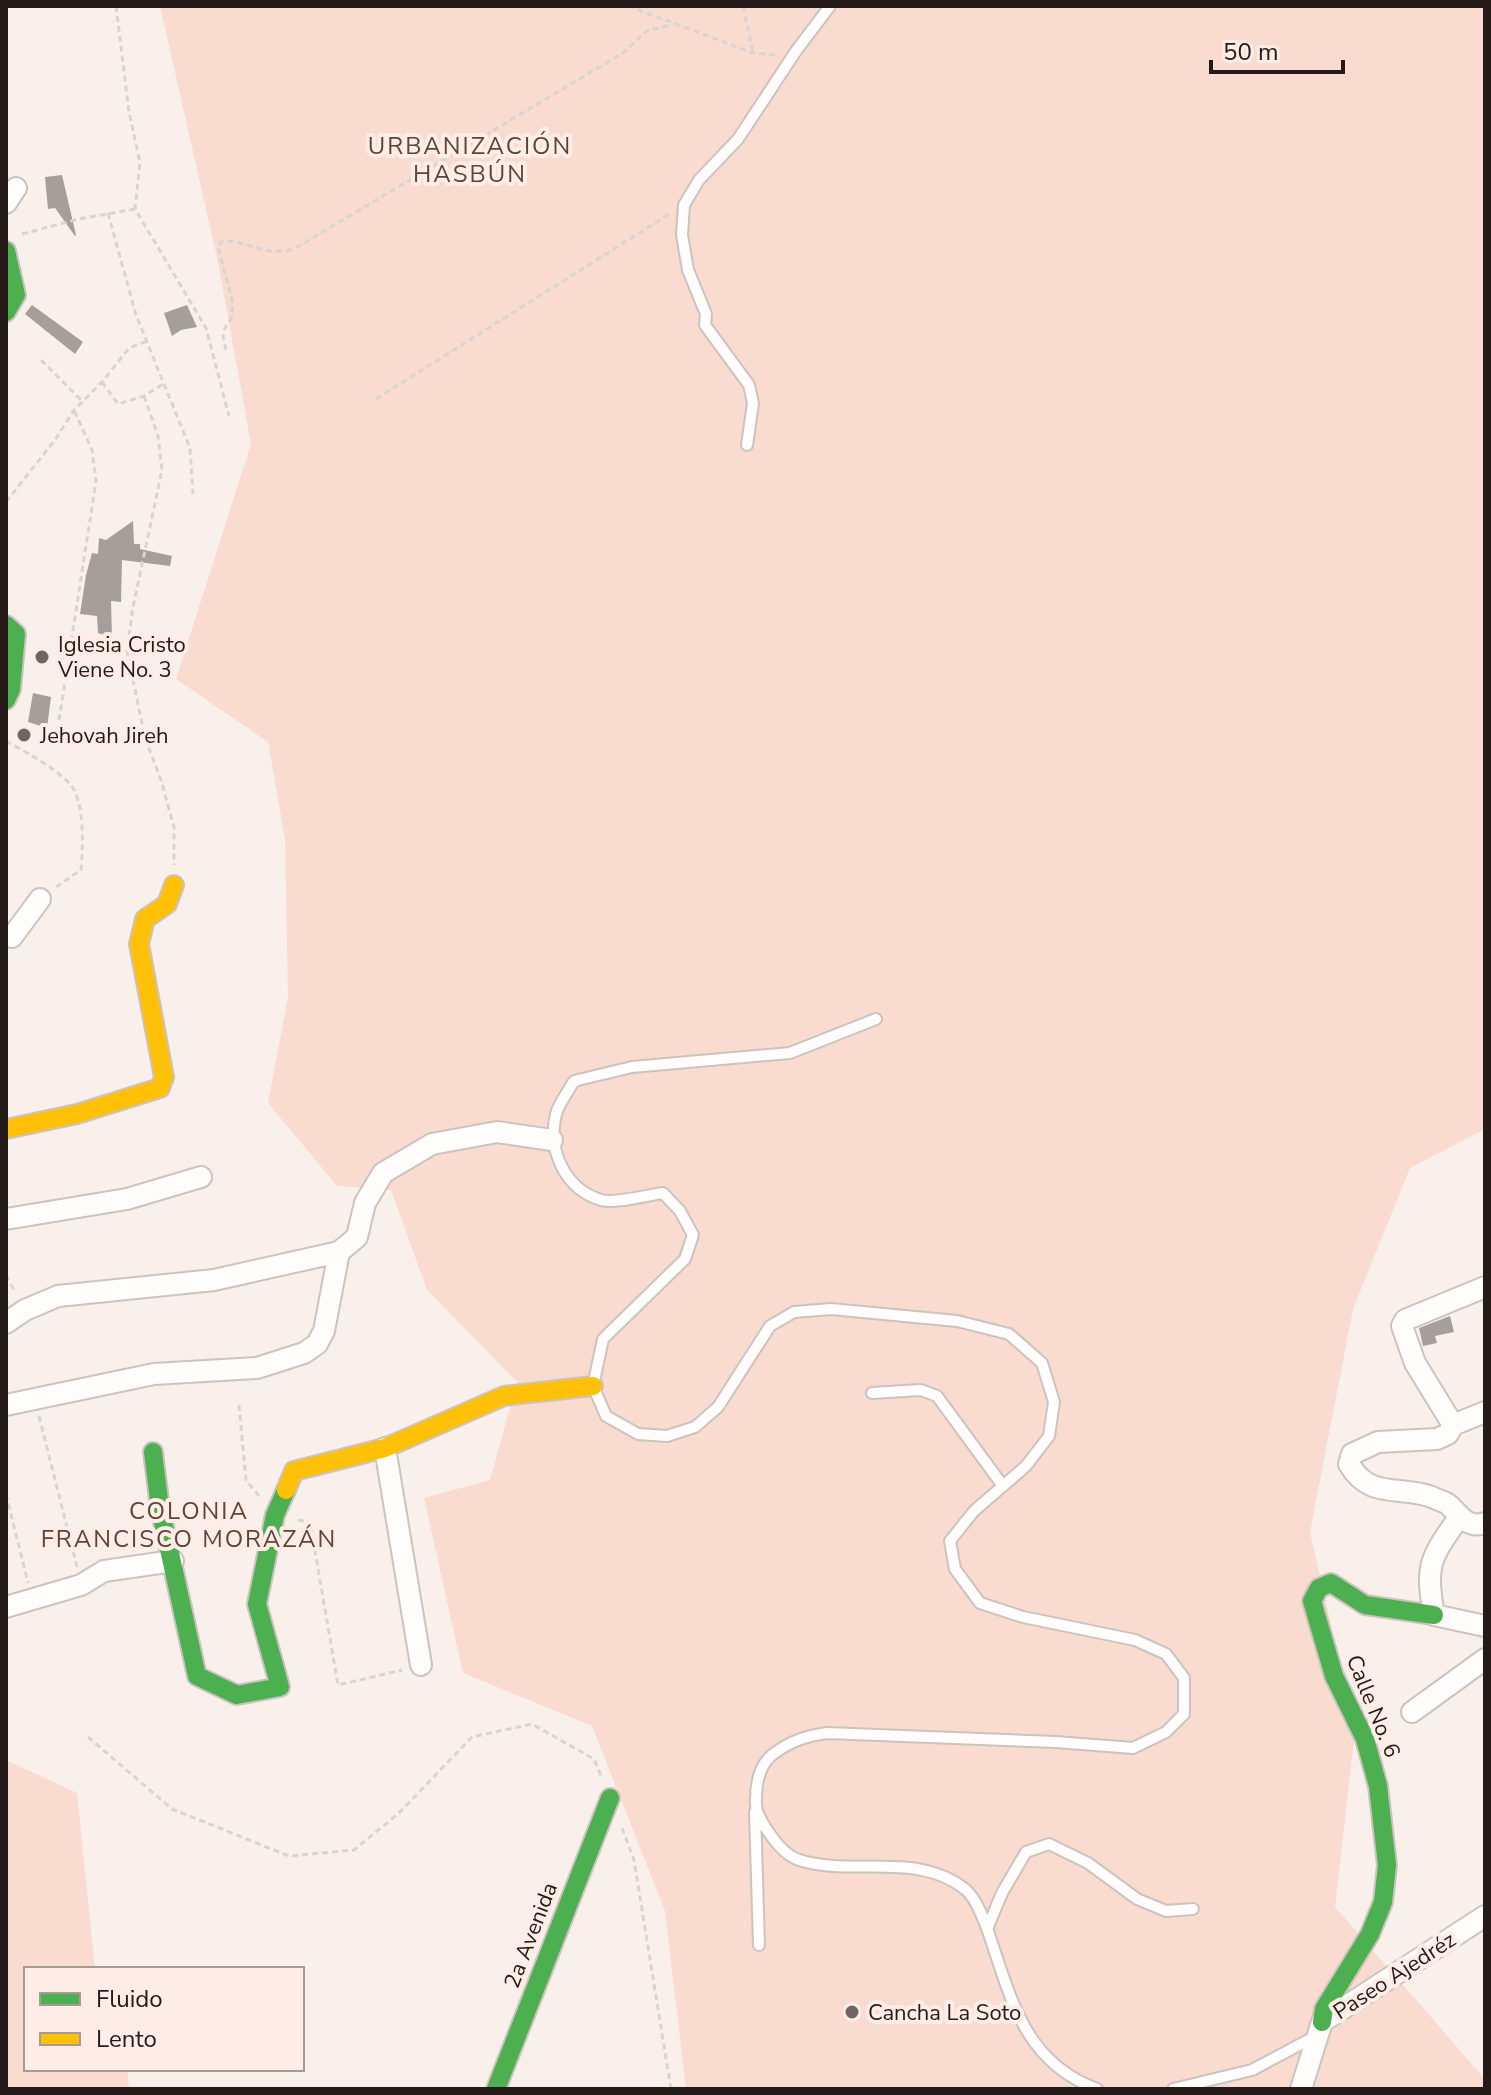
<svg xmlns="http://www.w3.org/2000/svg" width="1491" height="2095" font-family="'Nunito Sans',sans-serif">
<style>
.green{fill:#f9dbd0}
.building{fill:#a69e9a}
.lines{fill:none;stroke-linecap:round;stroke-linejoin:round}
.lane-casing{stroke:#ccc3bf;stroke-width:14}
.street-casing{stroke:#ccc3bf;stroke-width:24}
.fast-casing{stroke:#ccc3bf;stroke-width:22}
.slow-casing{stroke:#ccc3bf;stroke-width:22}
.path{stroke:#d7d4d2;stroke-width:3;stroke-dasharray:6 4;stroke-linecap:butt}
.lane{stroke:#fefdfc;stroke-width:10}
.street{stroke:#fefdfc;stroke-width:20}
.fast{stroke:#4caf50;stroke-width:18}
.slow{stroke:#ffc107;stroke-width:18}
.poi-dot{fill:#6f6562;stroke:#feede7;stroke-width:3}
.labels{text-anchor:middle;stroke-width:8;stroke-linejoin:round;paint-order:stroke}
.poi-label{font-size:22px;fill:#241a17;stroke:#feede7;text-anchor:start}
.street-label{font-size:22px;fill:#241a17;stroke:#feede7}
.neighbourhood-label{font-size:24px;letter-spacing:2px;fill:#5b443c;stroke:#feede7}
</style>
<rect width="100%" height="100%" fill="#f9f0ec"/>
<path class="green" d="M160 6H1485V1129L1410 1168 1353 1309 1310 1532 1355 1731 1335 1907 1485 2079V2089H686L665 1911 592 1726 463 1673 424 1498 490 1480 517 1382 427 1290 391 1190 337 1186 268 1103 288 997 285 839 268 742 176 679 251 444 218 262Z
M6 1760 77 1793 95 1969H26V2069H127L129 2089H6Z"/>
<path class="building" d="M62 175 76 235 75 236 55 208 48 209 45 177Z
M32 305 83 342 75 354 25 314Z
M187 305 197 327 181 330 172 336 164 313Z
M133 521 134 544H140V549L172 556 170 566 122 560 121 602 111 601 112 638 98 633 97 616 80 614 86 575 92 553 98 554 99 538 106 540Z
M33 693 51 697 47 728 28 722Z
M1450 1316 1454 1332 1435 1336 1437 1343 1423 1346 1419 1328Z"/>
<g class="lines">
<g class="lane-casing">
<path id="lane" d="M747 445 753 403 749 385 705 325 706 314 688 270 682 235 684 205 699 180 738 139 796 51 830 6
M876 1019 790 1053 632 1067 574 1081C568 1092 559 1103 556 1114 547 1150 565 1189 601 1200 615 1204 647 1195 663 1193L680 1211 693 1235 685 1259 603 1339 593 1386 606 1416 638 1434 667 1436 695 1427 718 1407 770 1326 794 1312 831 1309 957 1321 1009 1334 1042 1363 1054 1402 1049 1436 1026 1466 974 1511 950 1541 955 1569 980 1603 1023 1617 1135 1640 1166 1654 1184 1678V1714L1166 1732 1133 1748 1056 1742 827 1733C806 1736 790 1741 772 1755 759 1766 756 1783 756 1799 755 1811 759 1816 765 1827 773 1839 784 1855 799 1860 853 1877 917 1851 965 1889 977 1899 985 1922 990 1937 1012 2002 1026 2063 1097 2089
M872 1393 921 1390 937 1396 1003 1486
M755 1812 759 1945
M987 1929 1002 1893 1026 1852 1049 1844 1088 1863 1137 1899 1166 1911 1193 1909
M1173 2089 1252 2070 1316 2036"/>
</g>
<g class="street-casing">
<path id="street" d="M6 203 16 188
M6 936 12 937 40 899
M6 1219 127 1199 201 1177
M1485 1287 1405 1320 1402 1326 1415 1363 1453 1425 1448 1434 1437 1439 1378 1442 1352 1454 1349 1464C1370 1500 1399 1485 1432 1497 1437 1500 1444 1501 1449 1505 1460 1515 1467 1529 1485 1523
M6 1323 25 1310 58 1296 214 1280 339 1252 357 1237 365 1203 383 1173 432 1144 497 1132 552 1140
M6 1405 154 1374 257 1368 304 1353 317 1344 324 1331 339 1252
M1453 1425 1485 1412
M385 1448 421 1665
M1459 1517C1430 1559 1425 1564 1434 1615L1485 1626
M6 1607 81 1585 104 1571 173 1561
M1412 1712 1485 1659
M1301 2089 1322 2022 1485 1916"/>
</g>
<g class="fast-casing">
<path id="fast" d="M6 251 16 295 6 312
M6 625 16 634 11 689 6 700
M153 1452 160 1508 197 1676 237 1695 280 1687 257 1604 275 1515 286 1490
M1322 2022 1324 2009 1370 1934 1383 1902 1387 1865 1378 1786 1365 1739 1334 1676 1312 1601 1319 1588 1331 1583 1365 1605 1434 1615
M496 2089 610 1798"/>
</g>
<g class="slow-casing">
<path id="slow" d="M6 1129 77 1114 160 1088 164 1077 139 944 145 919 167 904 174 885
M286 1490 294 1471 385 1448 504 1396 593 1386"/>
</g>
<path class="path" d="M116 6 129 112 140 163 135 209 206 328 229 416
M628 6 753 53 776 55
M743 6 753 53
M108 213 136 315 190 448 193 494
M22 234 79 219 135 209
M226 350 223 336 225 328 231 319 233 304 218 246 222 241C252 241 262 257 294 249L623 53 648 30 673 25
M41 360 82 401
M102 382 118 404 144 396 165 383
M144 396 158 436 162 470 133 607 127 651 145 738 161 780 174 827V865
M376 399 671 213
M6 502 55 440 74 410 102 382 129 348 147 341
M56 740 96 481 92 450 74 410
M6 741C27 753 53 766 70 784 85 800 83 848 81 870L56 887
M6 1275 15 1292
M239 1405 246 1480 259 1496
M39 1416 77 1567
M6 1494 28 1583
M298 1520 310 1522 338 1685 402 1670
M88 1737 172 1809 289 1856 354 1850 399 1813 472 1737 532 1724 594 1759 601 1776
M622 1828 634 1860 671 2089"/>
<use href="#lane" class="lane"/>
<use href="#street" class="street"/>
<use href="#fast" class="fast"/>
<use href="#slow" class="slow"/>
</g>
<g class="poi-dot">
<circle cx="42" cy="657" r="8"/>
<circle cx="24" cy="735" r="8"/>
<circle cx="852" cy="2012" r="8"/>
</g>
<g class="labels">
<g class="poi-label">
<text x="58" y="652">Iglesia Cristo<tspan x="58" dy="25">Viene No. 3</tspan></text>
<text x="40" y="743">Jehovah Jireh</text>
<text x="868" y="2020">Cancha La Soto</text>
</g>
<g class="street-label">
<text transform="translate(1374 1706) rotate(68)" y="8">Calle No. 6</text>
<text transform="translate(530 1935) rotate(-69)" y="8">2a Avenida</text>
<text transform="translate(1394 1975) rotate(-33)" y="8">Paseo Ajedréz</text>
</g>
<g class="neighbourhood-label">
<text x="470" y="154">URBANIZACIÓN<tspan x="470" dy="28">HASBÚN</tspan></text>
<text x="189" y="1519">COLONIA<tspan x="189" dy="28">FRANCISCO MORAZÁN</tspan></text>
</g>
</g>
<rect width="1491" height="2095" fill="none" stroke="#241a17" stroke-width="16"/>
<rect x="24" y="1967" width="280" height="104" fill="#feede7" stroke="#a79994" stroke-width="2"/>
<rect x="40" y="1993" width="40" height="12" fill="#4caf50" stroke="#a79994" stroke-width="2"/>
<text x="96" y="2007" font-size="24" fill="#241a17">Fluido</text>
<rect x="40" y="2033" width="40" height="12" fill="#ffc107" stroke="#a79994" stroke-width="2"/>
<text x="96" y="2047" font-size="24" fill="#241a17">Lento</text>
<path d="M1211 60v12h132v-12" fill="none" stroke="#241a17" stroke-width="4"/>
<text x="1223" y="60" font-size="24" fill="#241a17" stroke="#feede7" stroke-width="6" paint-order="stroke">50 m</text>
</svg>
